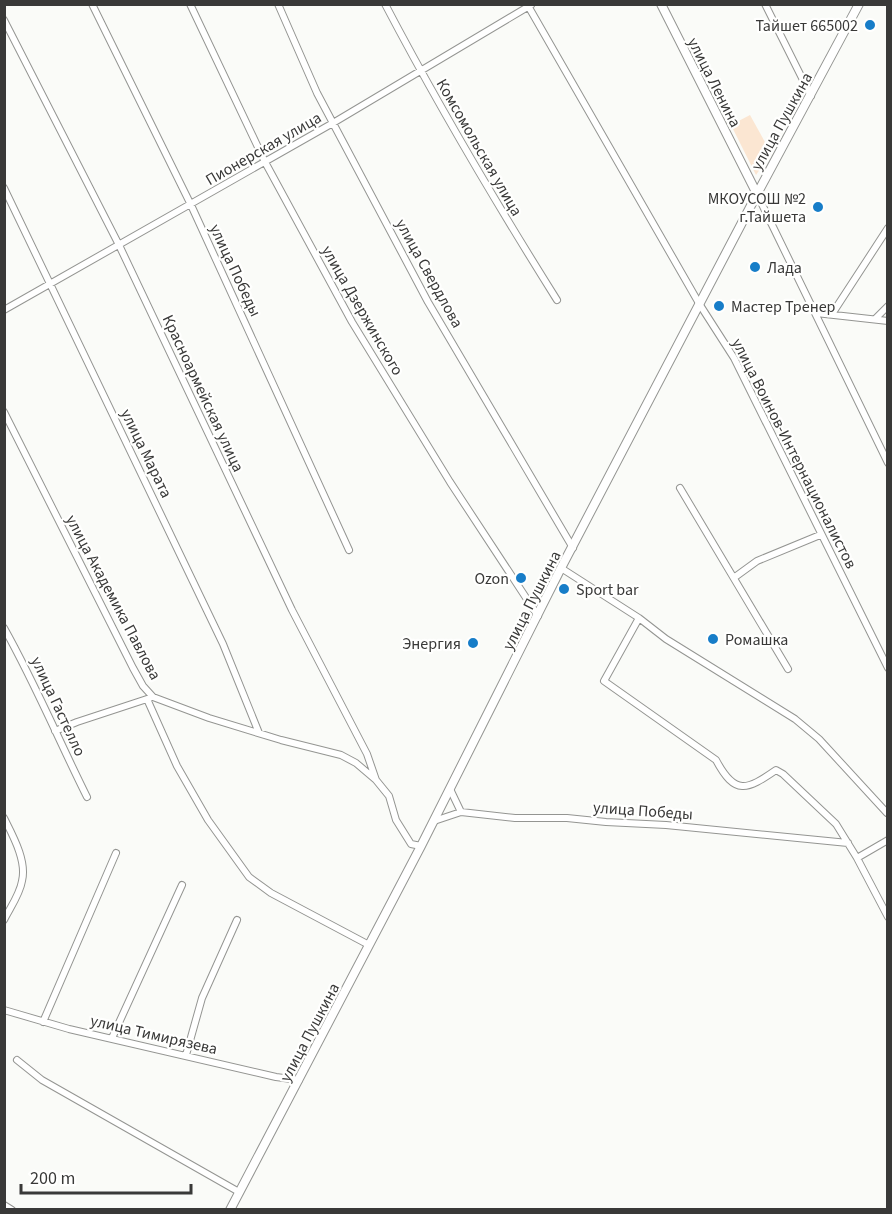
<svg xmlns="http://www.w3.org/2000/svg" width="892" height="1214" font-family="'Source Sans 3',sans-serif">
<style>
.green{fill:#fbe6d2}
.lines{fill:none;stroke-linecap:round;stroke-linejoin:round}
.minor-casing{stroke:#949592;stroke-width:8}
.major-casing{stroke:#949592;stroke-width:10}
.minor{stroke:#fff;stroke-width:6}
.major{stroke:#fff;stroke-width:8}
.poi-dot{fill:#177dc8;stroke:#fffffe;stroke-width:2}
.labels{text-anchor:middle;stroke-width:4.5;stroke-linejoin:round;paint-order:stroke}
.poi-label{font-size:16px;fill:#393938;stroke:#fffffe;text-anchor:end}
.street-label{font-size:16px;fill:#393938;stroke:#fffffe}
</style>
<rect width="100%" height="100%" fill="#fafbf8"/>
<path class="green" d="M750 115 771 153 756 175 731 125Z"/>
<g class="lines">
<g class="minor-casing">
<path id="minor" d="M92 4 191 205 349 550
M190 4 265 162 352 322 450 482 538 616
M278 4 317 93 428 302 573 548
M385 4C438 105 496 203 557 300
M527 4 700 305 734 358 888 668
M765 4 811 96
M4 20 119 245 292 610 367 754 376 780
M4 188 223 644 259 733
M757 194 888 463
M4 310 333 123 531 5
M816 313 888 321
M832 314 888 228
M875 319 888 306
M4 412 133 668 143 686 153 697 209 718 281 740 341 755 356 763 376 780 389 796 396 820 411 844 421 846
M680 488 788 669
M561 568 639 618 666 639 795 719 819 739 887 813
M735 577 757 561 820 535
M639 618 604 681 716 760C735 796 747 790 776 770L783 774 836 824 857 858
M4 628C35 683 59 741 87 797
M147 699 177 766 208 820 249 877 271 893 369 945
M55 731 77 722 150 698
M450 789 461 812 515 818H567L606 822 666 825 848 843
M4 818C13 836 27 861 22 881 20 894 10 908 4 920
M434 821 461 812
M888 840 857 858 888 917
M4 1010 69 1029 276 1077 299 1080
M43 1022 116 853
M112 1038 182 885
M186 1055 202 998 237 920
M17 1060 42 1080 239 1192
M4 1205 12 1210"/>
</g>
<g class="major-casing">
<path id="major" d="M661 4 757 194
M230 1210 421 846 561 568 757 194 859 4"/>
</g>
<use href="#minor" class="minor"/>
<use href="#major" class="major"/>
</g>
<g class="poi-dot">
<circle cx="870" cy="25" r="6"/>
<circle cx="818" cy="207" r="6"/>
<circle cx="755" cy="267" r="6"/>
<circle cx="719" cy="306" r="6"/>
<circle cx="521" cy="578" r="6"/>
<circle cx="564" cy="589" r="6"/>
<circle cx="713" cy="639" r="6"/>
<circle cx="473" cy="643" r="6"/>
</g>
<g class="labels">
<g class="poi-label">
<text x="858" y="31">Тайшет 665002</text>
<text x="806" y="204">МКОУСОШ №2<tspan x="806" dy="18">г.Тайшета</tspan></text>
<text x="767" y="273" text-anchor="start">Лада</text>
<text x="731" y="312" text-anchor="start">Мастер Тренер</text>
<text x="509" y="584">Ozon</text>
<text x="576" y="595" text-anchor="start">Sport bar</text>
<text x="725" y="645" text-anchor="start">Ромашка</text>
<text x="461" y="649">Энергия</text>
</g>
<g class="street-label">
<text transform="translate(715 82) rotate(63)" y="6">улица Ленина</text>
<text transform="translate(781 121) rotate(-61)" y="6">улица Пушкина</text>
<text transform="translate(480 147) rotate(60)" y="6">Комсомольская улица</text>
<text transform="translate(263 148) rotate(-30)" y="6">Пионерская улица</text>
<text transform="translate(236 270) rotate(65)" y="6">улица Победы</text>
<text transform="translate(430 273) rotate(61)" y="6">улица Свердлова</text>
<text transform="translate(363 310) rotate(60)" y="6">улица Дзержинского</text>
<text transform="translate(204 393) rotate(65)" y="6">Красноармейская улица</text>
<text transform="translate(147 453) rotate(64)" y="6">улица Марата</text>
<text transform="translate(795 453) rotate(63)" y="6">улица Воинов-Интернационалистов</text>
<text transform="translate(114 597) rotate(62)" y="6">улица Академика Павлова</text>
<text transform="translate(531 600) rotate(-63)" y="6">улица Пушкина</text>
<text transform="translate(59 706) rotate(65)" y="6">улица Гастелло</text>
<text transform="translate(643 810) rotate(4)" y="6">улица Победы</text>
<text transform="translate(309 1032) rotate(-62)" y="6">улица Пушкина</text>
<text transform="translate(154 1034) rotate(13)" y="6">улица Тимирязева</text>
</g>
</g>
<rect width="892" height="1214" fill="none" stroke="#393938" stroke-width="12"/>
<path d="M21 1184v9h170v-9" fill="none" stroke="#393938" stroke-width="3"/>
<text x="30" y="1184" font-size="18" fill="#393938" stroke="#fffffe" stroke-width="4.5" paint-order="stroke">200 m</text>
</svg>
